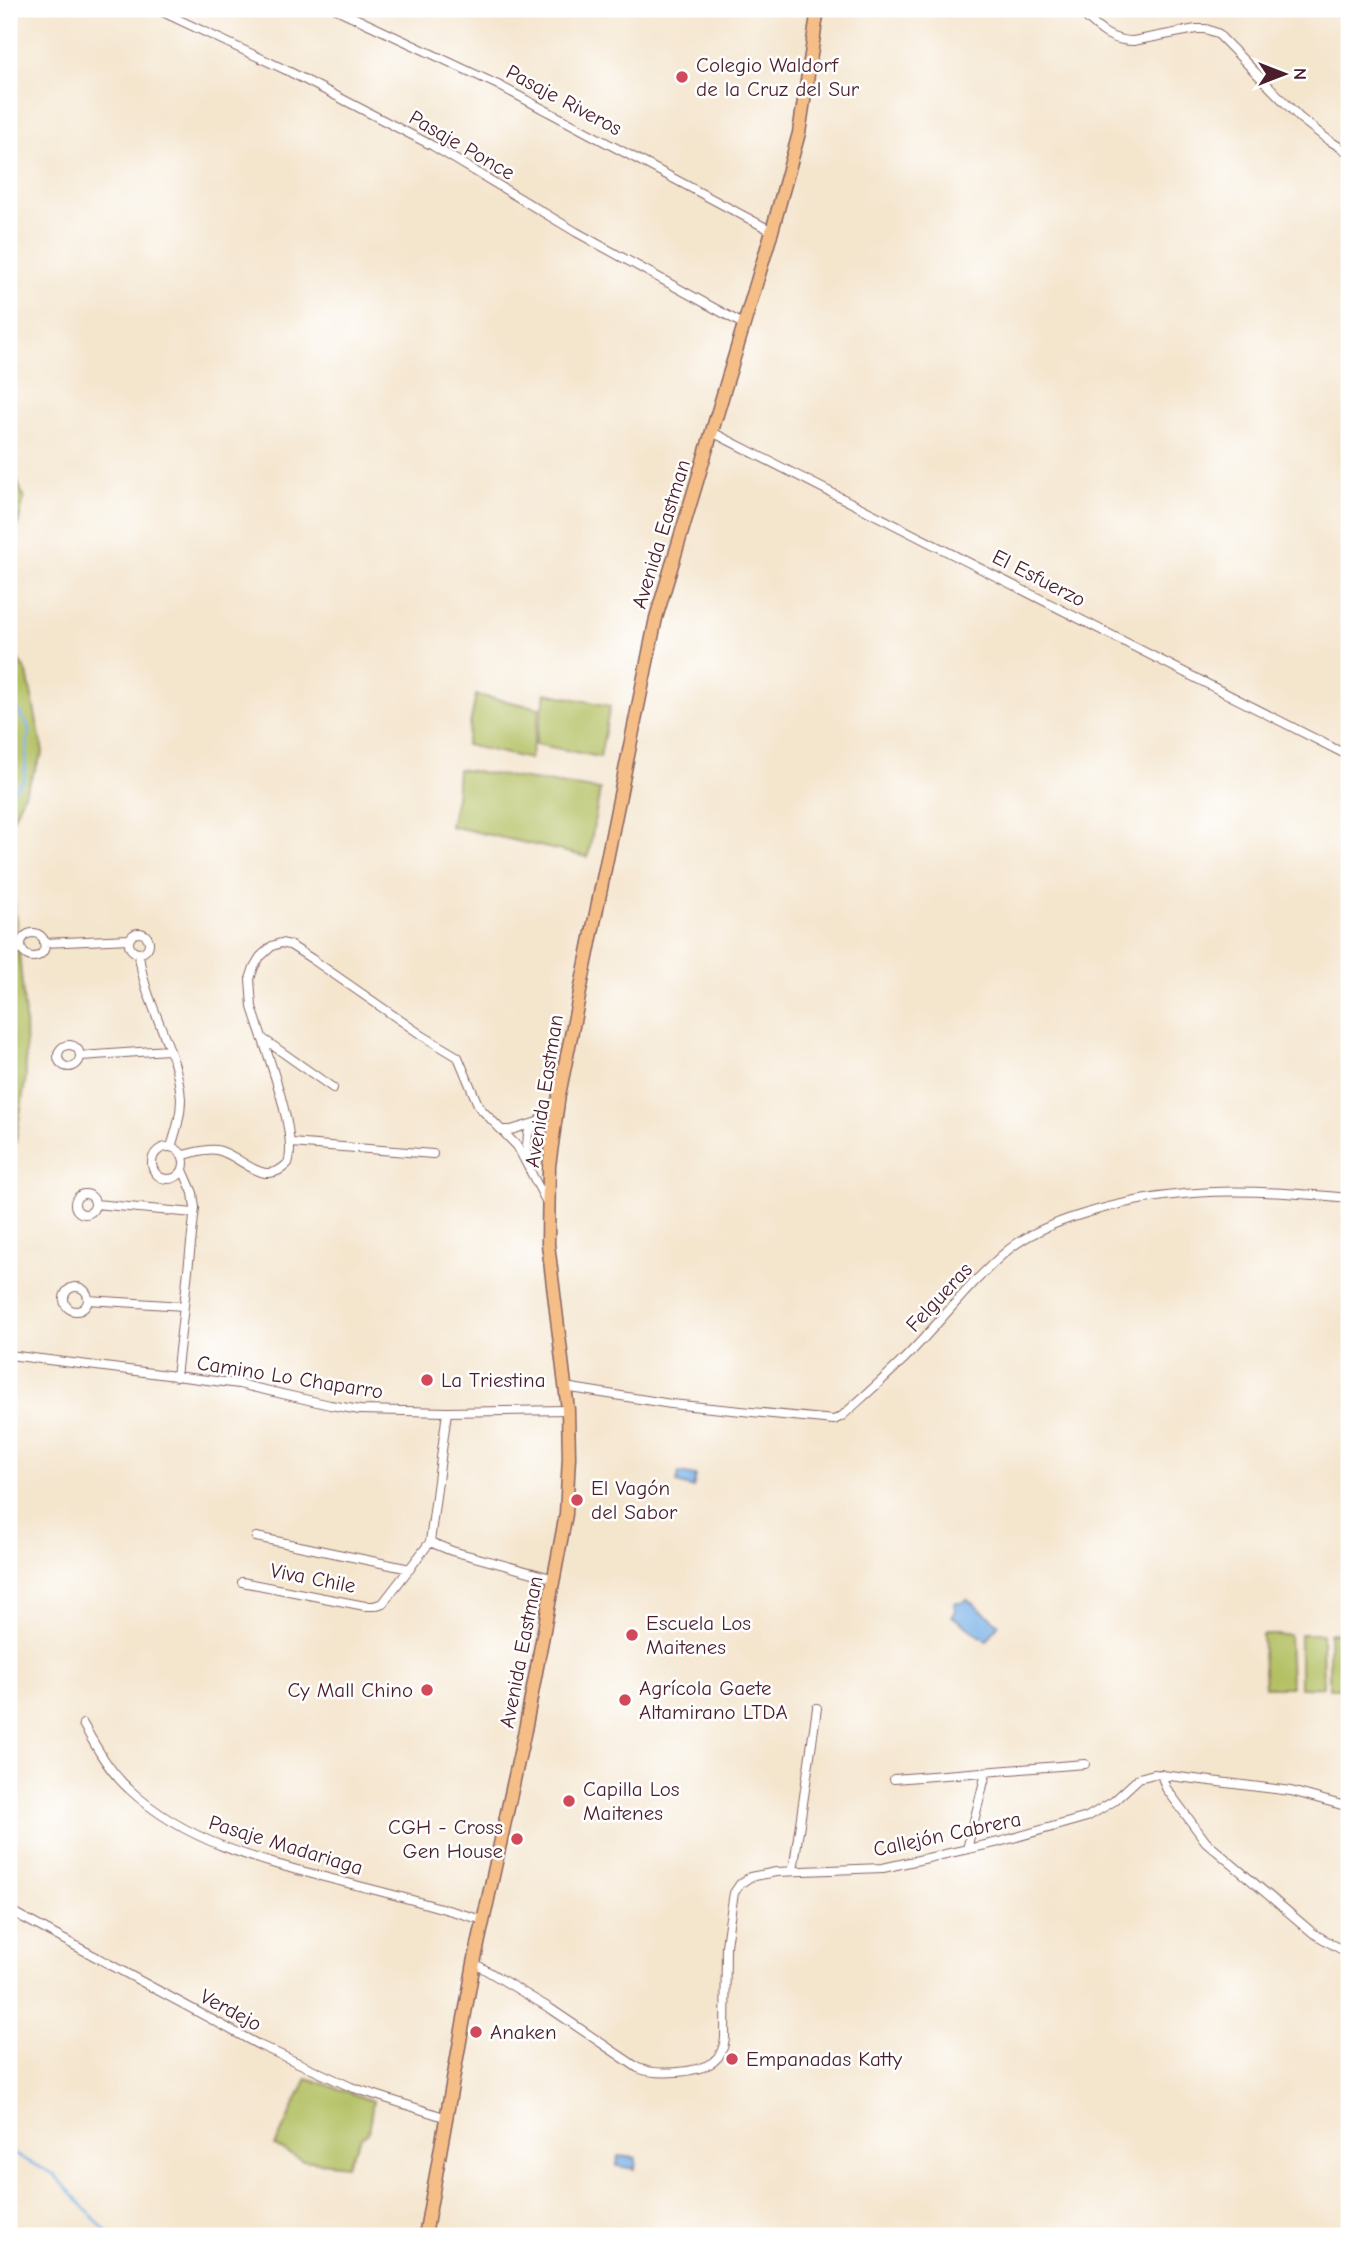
<svg xmlns="http://www.w3.org/2000/svg" width="1358" height="2245" font-family="'Comic Neue',sans-serif">
<style>
.green{fill:#b3c062;stroke:#7e7046;stroke-width:2}
.water{fill:#75afe6;stroke:#606788;stroke-width:2}
.lines{fill:none;stroke-linecap:round;stroke-linejoin:round}
.stream{stroke:#75afe6;stroke-width:2.5}
.minor-casing{stroke:#866464;stroke-width:10}
.primary-casing{stroke:#866464;stroke-width:15}
.minor{stroke:#fff;stroke-width:8}
.primary{stroke:#f6be87;stroke-width:12}
.poi-dot{fill:#d1495b;stroke:#fff;stroke-width:2.5}
.labels{text-anchor:middle;stroke-width:5;stroke-linejoin:round;paint-order:stroke}
.poi-label{font-size:21px;fill:#4a1f2b;stroke:#fff;text-anchor:start}
.street-label{font-size:21px;fill:#4a1f2b;stroke:#fff}
</style>
<rect width="100%" height="100%" fill="#fff"/>
<filter id="ink" filterUnits="userSpaceOnUse"><feTurbulence type="fractalNoise" baseFrequency=".0143" numOctaves="2"/><feDisplacementMap in="SourceGraphic" scale="14" xChannelSelector="R" yChannelSelector="G"/><feConvolveMatrix kernelMatrix="1 2 1 2 8 2 1 2 1" color-interpolation-filters="sRGB"/></filter>
<filter id="wash" filterUnits="userSpaceOnUse"><feTurbulence type="fractalNoise" baseFrequency=".00686" numOctaves="4" result="noise"/><feDisplacementMap in="SourceGraphic" scale="28" xChannelSelector="R" yChannelSelector="G"/><feGaussianBlur stdDeviation="1.57" result="paint"/><feColorMatrix in="noise" values="0 0 0 0 0 0 0 0 0 0 0 0 0 0 0 0 0 1.4 0 .05"/><feComposite in="paint" operator="in"/></filter>
<g filter="url(#wash)">
<rect width="100%" height="100%" fill="#f4e5cd"/>
<path class="green" d="M9 460 24 498 17 528 9 544Z
M9 646 27 673 43 752 9 827Z
M546 693 610 706 600 757 535 744Z
M476 695 540 708 530 759 466 745Z
M458 769 600 790 588 857 450 826 456 798Z
M9 848 25 1017 26 1077 12 1162 9 1171Z
M1329 1633H1349V1688H1329Z
M1300 1634H1322L1323 1687 1300 1688Z
M1262 1635H1289L1291 1687H1265Z
M307 2078 373 2101 368 2133 361 2137 346 2165 302 2160 275 2146Z"/>
<path class="water" d="M679 1473 696 1476 693 1488 677 1483Z
M967 1599 999 1624 987 1641 952 1616 955 1611 954 1604 957 1602H963Z
M618 2156 636 2158 635 2169 617 2166Z"/>
<g class="lines">
<path class="stream" d="M9 685 14 704 29 728 24 779 9 794
M9 2148 11 2153 54 2174 110 2236"/>
</g>
</g>
<g filter="url(#ink)">
<g class="lines">
<g class="minor-casing">
<path id="minor" d="M156 9 288 71 433 146 576 232 743 324
M336 9 498 85 772 231
M1077 9C1095 25 1107 41 1133 41L1196 29H1206L1217 33 1300 118 1327 139 1349 153
M712 432 1349 756
M129 943a10 10 0 1 1 20 0a10 10 0 1 1-20 0Z
M21 945a12 12 0 1 1 24 0a12 12 0 1 1-24 0Z
M44 943 129 939
M139 954C144 1004 178 1049 181 1099 181 1116 176 1131 171 1147
M262 1038 333 1088
M58 1056a11 11 0 1 1 22 0a11 11 0 1 1-22 0Z
M81 1056 168 1050
M503 1130H511L534 1123
M291 1143 433 1154
M152 1163a16 16 0 1 1 32 0a16 16 0 1 1-32 0Z
M183 1155C193 1153 206 1148 217 1150 242 1155 263 1190 288 1163 299 1133 262 1040 252 1007L250 979 254 967 260 957 272 946 281 943 290 945 312 959 423 1036 458 1057 479 1107 517 1146 546 1201
M526 1160 528 1133 556 1100
M75 1204a10 10 0 1 1 20 0a10 10 0 1 1-20 0Z
M95 1204 194 1213
M64 1299a12 12 0 1 1 24 0a12 12 0 1 1-24 0Z
M88 1300 184 1306
M9 1355 239 1384 330 1405 360 1410 447 1412 568 1410
M176 1377 195 1208 193 1193 183 1170
M565 1387 671 1404 834 1420 842 1416C863 1397 885 1378 905 1358 940 1323 970 1282 1008 1250 1029 1233 1054 1223 1080 1215 1175 1185 1252 1189 1349 1198
M256 1537 410 1569
M430 1542 452 1551 555 1579
M242 1582 365 1606H374L383 1603 430 1542 447 1412
M83 1724C96 1747 109 1771 129 1789 191 1848 279 1865 359 1886 400 1896 441 1908 483 1920
M1161 1774 1166 1788 1206 1842 1313 1933 1349 1954
M894 1779 1085 1764
M967 1849 986 1773
M793 1871 817 1708
M9 1910 259 2045 351 2087 447 2118
M474 1963 551 2009 638 2068C656 2076 697 2073 713 2062 721 2056 724 2048 725 2038L726 1946 729 1924 734 1893 740 1884 750 1877 776 1872 883 1868 999 1842 1087 1817 1114 1801 1139 1778 1154 1774 1291 1791 1349 1807"/>
</g>
<g class="primary-casing">
<path id="primary" d="M425 2236 474 1963 525 1730 566 1514 569 1457 568 1410 548 1244 549 1166 559 1095 656 618 772 231 799 133 818 9"/>
</g>
<use href="#minor" class="minor"/>
<use href="#primary" class="primary"/>
</g>
</g>
<g class="poi-dot">
<circle cx="682" cy="77" r="7"/>
<circle cx="427" cy="1380" r="7"/>
<circle cx="577" cy="1500" r="7"/>
<circle cx="632" cy="1635" r="7"/>
<circle cx="427" cy="1690" r="7"/>
<circle cx="625" cy="1700" r="7"/>
<circle cx="569" cy="1801" r="7"/>
<circle cx="517" cy="1839" r="7"/>
<circle cx="476" cy="2032" r="7"/>
<circle cx="732" cy="2059" r="7"/>
</g>
<g class="labels">
<g class="poi-label">
<text x="696" y="72">Colegio Waldorf<tspan x="696" dy="24">de la Cruz del Sur</tspan></text>
<text x="441" y="1387">La Triestina</text>
<text x="591" y="1495">El Vagón<tspan x="591" dy="24">del Sabor</tspan></text>
<text x="646" y="1630">Escuela Los<tspan x="646" dy="24">Maitenes</tspan></text>
<text x="639" y="1695">Agrícola Gaete<tspan x="639" dy="24">Altamirano LTDA</tspan></text>
<text x="413" y="1697" text-anchor="end">Cy Mall Chino</text>
<text x="583" y="1796">Capilla Los<tspan x="583" dy="24">Maitenes</tspan></text>
<text x="503" y="1834" text-anchor="end">CGH - Cross<tspan x="503" dy="24">Gen House</tspan></text>
<text x="490" y="2039">Anaken</text>
<text x="746" y="2066">Empanadas Katty</text>
</g>
<g class="street-label">
<text transform="translate(564 100) rotate(28)" y="7">Pasaje Riveros</text>
<text transform="translate(462 145) rotate(30)" y="7">Pasaje Ponce</text>
<text transform="translate(661 534) rotate(-73)" y="7">Avenida Eastman</text>
<text transform="translate(1039 578) rotate(27)" y="7">El Esfuerzo</text>
<text transform="translate(544 1091) rotate(-81)" y="7">Avenida Eastman</text>
<text transform="translate(939 1297) rotate(-47)" y="7">Felgueras</text>
<text transform="translate(290 1377) rotate(9)" y="7">Camino Lo Chaparro</text>
<text transform="translate(313 1578) rotate(11)" y="7">Viva Chile</text>
<text transform="translate(521 1652) rotate(-79)" y="7">Avenida Eastman</text>
<text transform="translate(947 1834) rotate(-12)" y="7">Callejón Cabrera</text>
<text transform="translate(286 1845) rotate(17)" y="7">Pasaje Madariaga</text>
<text transform="translate(231 2010) rotate(28)" y="7">Verdejo</text>
</g>
</g>
<rect width="1358" height="2245" fill="none" stroke="#fff" stroke-width="35"/>
<g transform="translate(1284 74) rotate(90)" stroke="#ffffff" stroke-width="5" paint-order="stroke">
<path d="M0-5L12 26L0 18L-12 26Z" fill="#4a1f2b"/>
<text y="-10" font-size="19" font-weight="bold" text-anchor="middle" fill="#4a1f2b">N</text>
</g>
</svg>
